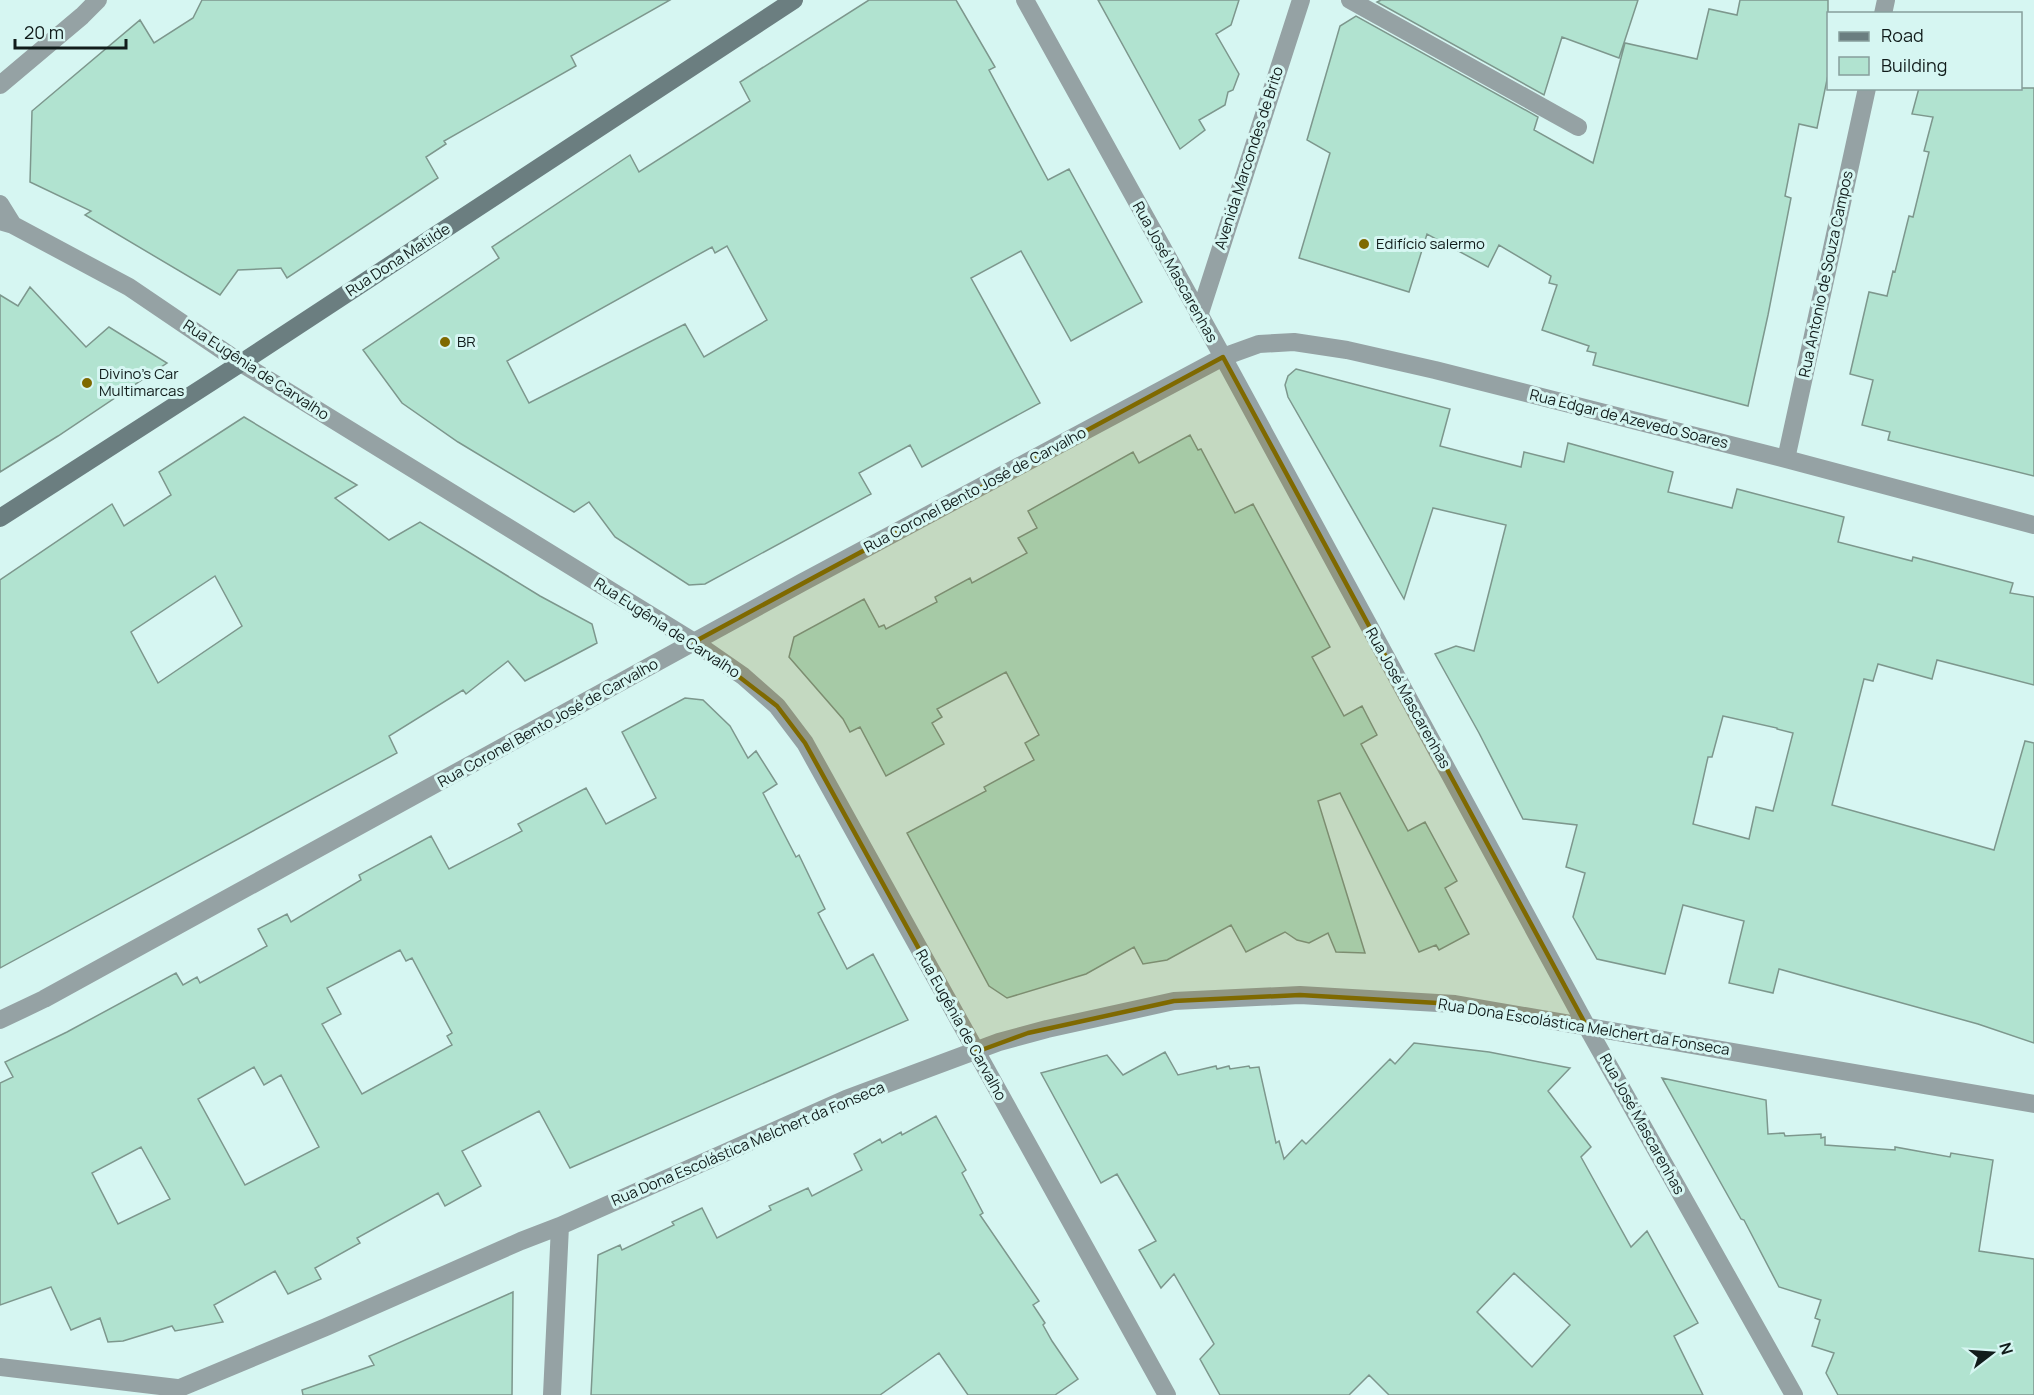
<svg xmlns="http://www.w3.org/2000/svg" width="2034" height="1395" font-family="Manrope,sans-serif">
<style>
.building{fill:#b1e3d0;stroke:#7d978d;stroke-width:1.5;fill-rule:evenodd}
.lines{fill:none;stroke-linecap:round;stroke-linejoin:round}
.street{stroke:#95a2a4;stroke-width:18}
.secondary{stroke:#6b7e80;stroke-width:18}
.marked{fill:#7f6900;fill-opacity:0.2;stroke:#7f6900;stroke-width:4.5;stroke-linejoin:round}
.poi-dot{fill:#7f6900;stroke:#d6f6f2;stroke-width:2}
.labels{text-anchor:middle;stroke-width:6;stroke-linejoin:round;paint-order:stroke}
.street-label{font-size:15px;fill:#111c1b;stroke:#d6f6f2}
.poi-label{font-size:15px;fill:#111c1b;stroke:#d6f6f2;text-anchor:start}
</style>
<rect width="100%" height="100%" fill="#d6f6f2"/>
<path class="building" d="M202 0H670L571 56 576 66 444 141 446 144 426 157 438 178 287 278 281 268 238 270 220 295 85 215 91 211 30 182 32 111 140 20 154 43 193 18Z
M869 0H956L995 67 989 70 1048 180 1069 169 1142 302 1071 341 1021 251 971 278 1040 403 922 467 910 445 859 473 871 494 705 584 689 585 615 537 589 502 574 512 458 442 402 403 363 350 499 258 492 247 630 155 639 172 750 101 740 82ZM727 246 767 320 704 357 685 324 529 403 507 361 712 247 715 253Z
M1098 0H1239L1231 25 1216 34 1239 74 1233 90 1228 92 1225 105 1199 120 1205 130 1180 149Z
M1381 0H1638L1619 58 1562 37 1544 95 1377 2Z
M1740 0H1828V75L1817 128 1799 124 1785 196 1791 198 1768 315 1748 406 1593 365 1596 353 1587 351 1589 346 1542 330 1557 285 1549 283 1551 276 1499 245 1488 267 1427 234 1409 292 1299 258 1330 153 1307 140 1340 26 1356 16 1538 117 1534 130 1593 163 1625 43 1697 59 1709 9 1737 15Z
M1919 88H2034V476L1888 440 1890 432 1862 425 1873 380 1850 374 1869 292 1887 296 1893 271 1895 272 1909 216 1913 217 1929 152 1924 151 1933 117 1912 114Z
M30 287 86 347 109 327 167 363 58 436 0 472V295L18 306Z
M1296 369 1450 409 1440 446 1521 467 1524 452 1564 462 1568 443 1673 472 1668 492 1732 508 1737 489 1844 517 1838 542 1912 561 1913 557 2013 583 2010 593 2034 597V685L1937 660 1932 679 1878 664 1873 681 1864 679 1832 805 1994 850 2025 741 2034 743V1043L1978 1024 1779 969 1773 993 1729 983 1744 921 1683 905 1665 974 1597 959 1573 917 1585 873 1566 867 1577 825 1523 819 1479 733 1435 654 1456 646 1474 651 1506 525 1433 508 1404 599 1288 397 1285 385 1288 376ZM1723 716 1777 728V729L1793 733 1773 811 1756 807 1749 839 1693 824 1708 757H1712Z
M244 417 357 485 335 498 389 540 420 522 540 596 592 624 597 643 525 681 508 661 466 694 463 690 389 736 397 753 0 968V580L112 504 124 526 171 495 159 472ZM215 576 242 626 158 683 131 632Z
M1190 435 1198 450 1201 449 1235 513 1253 504 1330 647 1312 657 1344 716 1362 706 1377 735 1361 744 1408 831 1425 822 1457 881 1445 888 1469 934 1439 950 1436 945 1419 952 1340 793 1318 801 1365 953 1336 952 1328 933 1309 943 1297 940 1285 932 1246 952 1231 925 1167 960 1143 964 1134 947 1086 974 1007 998 989 986 907 833 986 791 984 787 1034 760 1025 743 1039 735 1006 672 937 709 942 717 932 723 944 744 886 776 860 727 850 732 843 719 789 657 794 637 864 599 879 627 884 625 886 629 937 602 935 597 970 578 972 583 1027 553 1018 538 1037 528 1028 511 1133 452 1139 463Z
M685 698 703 700 730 726 748 758 756 751 777 784 763 793 796 857 799 855 825 909 818 913 847 969 873 954 908 1020 570 1168 539 1111 462 1151 481 1186 445 1206 438 1193 357 1238 360 1243 315 1268 321 1279 288 1294 275 1271 214 1305 223 1322 175 1331 172 1326 123 1341 108 1342 100 1318 71 1330 51 1287 0 1305V1083L13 1077 5 1062 67 1032 176 973 183 985 197 977 200 983 267 946 258 929 287 914 291 922 361 880 359 875 431 836 449 869 522 831 518 824 586 788 606 824 656 798 622 732ZM400 950 406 961 412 958 452 1033 447 1036 452 1045 362 1094 322 1024 341 1014 327 988ZM254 1067 264 1085 281 1075 319 1147 245 1185 198 1099ZM141 1147 170 1199 118 1224 92 1173Z
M1414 1043 1489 1052 1570 1068 1548 1091 1591 1147 1581 1157 1631 1247 1647 1231 1698 1323 1674 1336 1703 1395H1389L1369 1375 1349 1395H1220L1200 1359 1214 1344 1174 1274 1161 1288 1139 1250 1156 1241 1117 1174 1101 1183 1041 1073 1107 1055 1123 1075 1165 1052 1178 1075 1216 1066 1217 1069 1229 1066 1230 1069 1249 1066 1250 1068 1259 1067 1276 1143 1279 1141 1284 1159 1302 1140 1306 1144 1390 1059 1395 1064ZM1514 1273 1570 1325 1532 1367 1477 1312Z
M1662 1078 1766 1100 1768 1134 1784 1133 1785 1136 1821 1134V1138L1825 1137V1145L1895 1150V1147L1950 1157 1951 1153 1993 1160 1979 1251 2034 1259V1395H1838L1826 1373 1834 1353 1812 1346 1820 1320 1815 1318 1821 1300 1779 1287 1744 1220 1741 1219Z
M936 1116 966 1170 962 1173 983 1213 980 1215 1039 1301 1033 1305 1045 1323 1043 1325 1052 1341 1078 1379 1055 1395H968L939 1353 880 1395H591L598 1255 620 1245 622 1250 674 1225 672 1222 702 1208 717 1238 771 1210 769 1206 808 1188 812 1196 862 1170 854 1154 880 1139 882 1143 901 1132 902 1135Z
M513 1292 512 1395H303L302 1390 374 1365 369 1356Z"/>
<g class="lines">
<path class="street" d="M1025 0 1223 357 1587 1027 1794 1395
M1350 0 1578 127
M1883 14 1886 0
M0 85 82 16 98 0
M0 204 13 225
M0 221 13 225 129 287 241 363 694 642 743 676 777 706 805 743 1167 1395
M1199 316 1301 0
M1786 459 1867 88
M0 1020 44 999 803 582 1223 357 1259 344 1294 342 1347 350 1435 370 1786 459 2034 525
M0 1367 177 1388
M163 1395 326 1327 521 1241 560 1226 846 1099 999 1042 1047 1029 1174 1001 1300 995 1455 1004 2034 1104
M552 1395 560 1226"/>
<path class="secondary" d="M0 518 241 363 794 0"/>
</g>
<path class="marked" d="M1223 357 1587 1027 1455 1004 1300 995 1174 1001 1028 1033 976 1052 805 743 777 706 694 642Z"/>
<g class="poi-dot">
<circle cx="1364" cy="244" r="6"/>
<circle cx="445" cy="342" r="6"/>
<circle cx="87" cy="383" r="6"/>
</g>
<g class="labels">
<g class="street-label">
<text transform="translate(1249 158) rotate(-72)" y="5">Avenida Marcondes de Brito</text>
<text transform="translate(398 260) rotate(-33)" y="5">Rua Dona Matilde</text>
<text transform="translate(1175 272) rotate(61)" y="5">Rua José Mascarenhas</text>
<text transform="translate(1826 274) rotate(-78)" y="5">Rua Antonio de Souza Campos</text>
<text transform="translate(256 370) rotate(33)" y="5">Rua Eugênia de Carvalho</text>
<text transform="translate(1629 419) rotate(14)" y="5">Rua Edgar de Azevedo Soares</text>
<text transform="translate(975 490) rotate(-28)" y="5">Rua Coronel Bento José de Carvalho</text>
<text transform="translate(667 628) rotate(33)" y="5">Rua Eugênia de Carvalho</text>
<text transform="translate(1408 698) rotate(61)" y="5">Rua José Mascarenhas</text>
<text transform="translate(548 723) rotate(-29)" y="5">Rua Coronel Bento José de Carvalho</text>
<text transform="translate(961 1025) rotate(61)" y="5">Rua Eugênia de Carvalho</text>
<text transform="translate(1584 1027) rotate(9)" y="5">Rua Dona Escolástica Melchert da Fonseca</text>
<text transform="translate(1642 1124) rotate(61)" y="5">Rua José Mascarenhas</text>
<text transform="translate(748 1144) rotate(-23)" y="5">Rua Dona Escolástica Melchert da Fonseca</text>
</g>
<g class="poi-label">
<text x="1376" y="249">Edifício salermo</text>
<text x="457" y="347">BR</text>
<text x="99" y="379">Divino's Car<tspan x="99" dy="17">Multimarcas</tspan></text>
</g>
</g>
<rect x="1827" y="12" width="195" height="78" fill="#d6f6f2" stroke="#879f9c" stroke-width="1.5"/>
<rect x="1839" y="32" width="30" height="9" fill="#6b7e80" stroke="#879f9c" stroke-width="1.5"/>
<text x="1881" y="42" font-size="18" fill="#111c1b">Road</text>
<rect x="1839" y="57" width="30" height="18" fill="#b1e3d0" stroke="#879f9c" stroke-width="1.5"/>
<text x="1881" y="72" font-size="18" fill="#111c1b">Building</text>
<g transform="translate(1992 1353) rotate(73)" stroke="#d6f6f2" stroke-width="4.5" paint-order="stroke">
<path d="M0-4.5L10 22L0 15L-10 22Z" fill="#111c1b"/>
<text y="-9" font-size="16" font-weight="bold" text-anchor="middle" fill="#111c1b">N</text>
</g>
<path d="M15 39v9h111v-9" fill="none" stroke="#111c1b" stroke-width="3"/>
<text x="24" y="39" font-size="18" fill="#111c1b" stroke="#d6f6f2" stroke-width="4.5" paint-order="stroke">20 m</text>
</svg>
